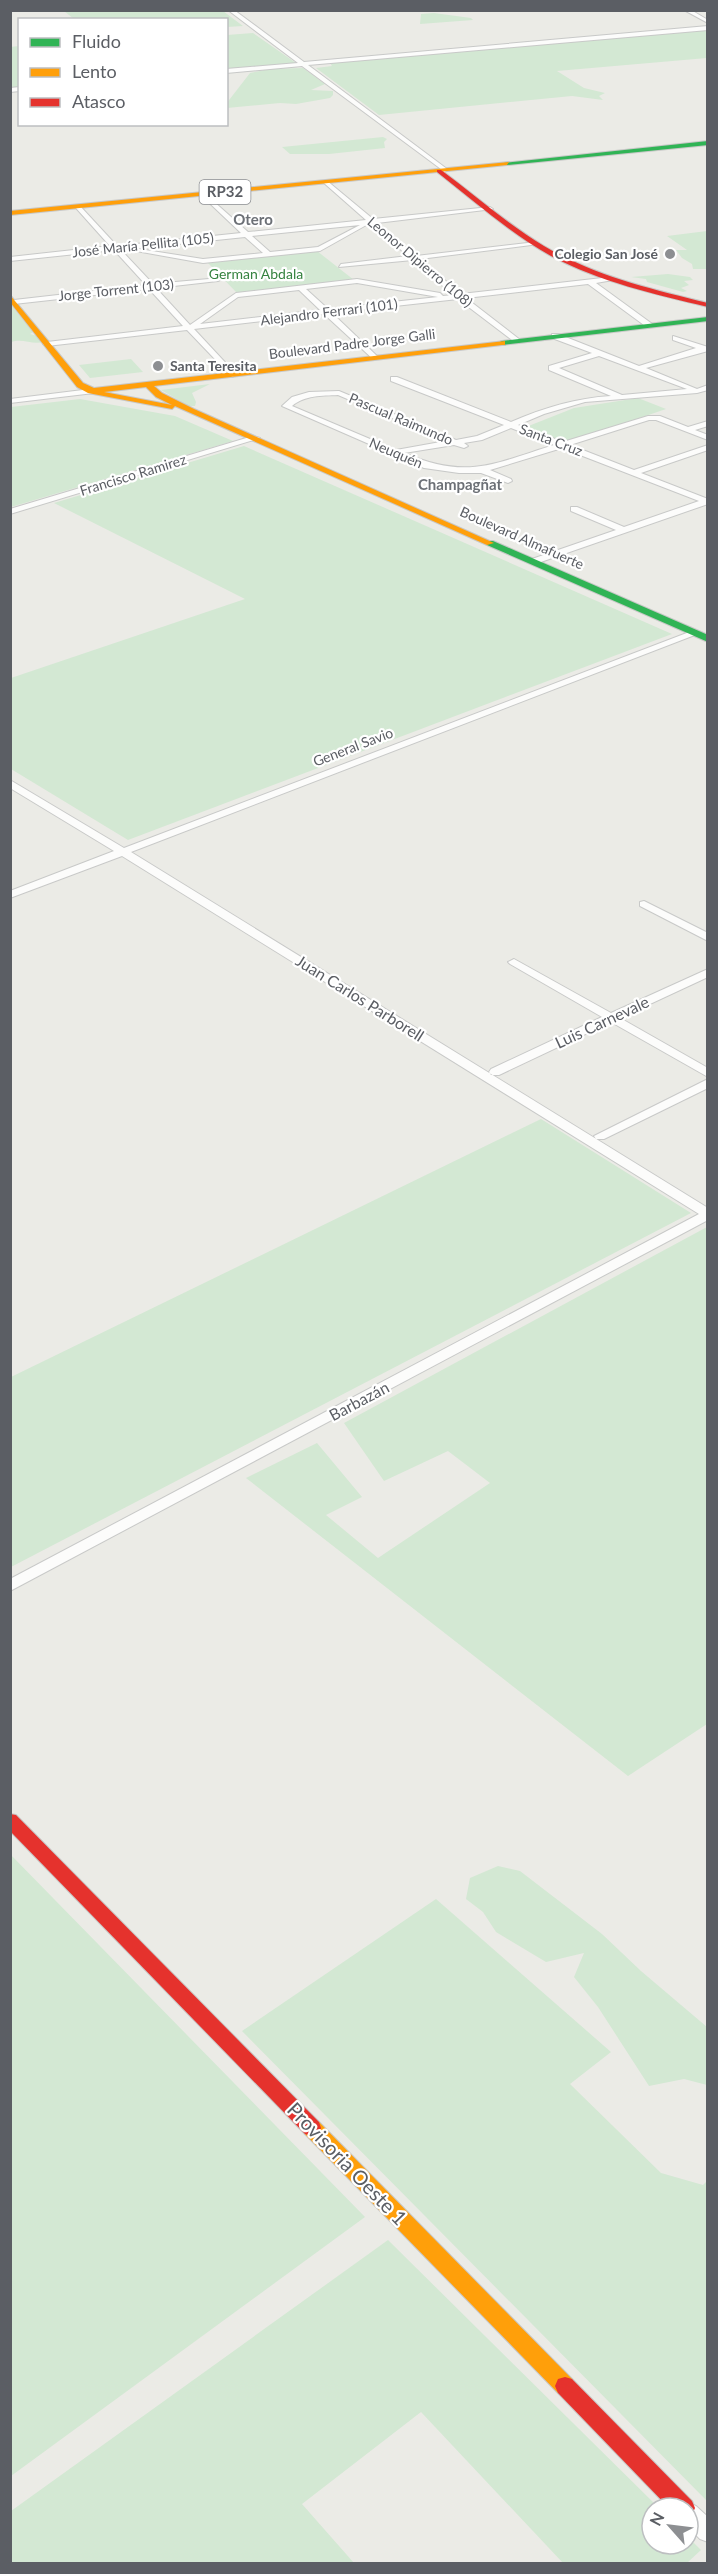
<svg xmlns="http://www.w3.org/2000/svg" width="718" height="2574" font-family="Lato,sans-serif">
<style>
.green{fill:#d3e8d3}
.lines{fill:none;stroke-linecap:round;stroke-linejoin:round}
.street-casing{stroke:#c8c9c8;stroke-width:2}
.fast-casing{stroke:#c8c8c7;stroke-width:2}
.slow-casing{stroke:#c8c8c7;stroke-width:2}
.jam-casing{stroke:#c8c8c7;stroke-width:2}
.street{fill:#fcfcfb;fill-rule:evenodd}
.fast{fill:#30b455;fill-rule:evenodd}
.slow{fill:#ff9f0a;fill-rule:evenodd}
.jam{fill:#e5322d;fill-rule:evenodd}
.poi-dot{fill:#8d8f92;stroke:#fff;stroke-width:2}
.labels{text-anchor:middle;stroke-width:4.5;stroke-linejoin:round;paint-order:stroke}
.far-street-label{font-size:14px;fill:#5b5e64;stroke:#fff}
.far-poi-label{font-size:14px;font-weight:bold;fill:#5b5e64;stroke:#fff;text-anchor:end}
.far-park-label{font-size:14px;fill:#35823f;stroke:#fff}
.shield{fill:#fff;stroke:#8c8e92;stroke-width:1.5}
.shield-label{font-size:15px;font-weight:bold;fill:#5b5e64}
.far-neighbourhood-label{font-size:15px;font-weight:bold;fill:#6c7076;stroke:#fff}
.street-label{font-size:16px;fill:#5b5e64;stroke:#fff}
.near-street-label{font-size:20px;fill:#5b5e64;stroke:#fff}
</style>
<rect width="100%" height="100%" fill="#ebebe6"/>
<path class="green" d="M64 11H223L243 26 227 27 226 20 74 19Z
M434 13 471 18 473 20 420 24 421 14Z
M707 30V58L557 71 584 88 605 93 599 96 603 100 572 96 379 115 316 68 332 66 330 63Z
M253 33 296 63 227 69V35Z
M19 46V87L11 88 10 47Z
M303 68 325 84 311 90 333 91V95L330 98 296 104 280 103 227 108 226 104 250 73 269 69Z
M383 137 387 139 384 142 385 148 329 154H290L282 147Z
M707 231V269H693L692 264 682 258 676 250H687L667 236Z
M317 251 354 280 240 293 236 292 208 263Z
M668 274 690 277 693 280 684 281 689 285 681 288 687 291 683 292 647 282 646 279 631 277Z
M10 304 33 332 30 334 37 336 44 342C31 345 23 338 11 342Z
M131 359 143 372 90 378 79 365Z
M210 384 192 393 196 402 195 406H189L161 390Z
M638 398 666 409 569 442 560 441 526 427 574 408Z
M80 399 175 416 233 441 11 507V407Z
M244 446 672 634 128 840 11 769V678L245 599 54 503Z
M541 1119 691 1213 11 1567V1377Z
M707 1227V1724L628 1776 246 1478 317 1443 362 1497 326 1515 378 1558 490 1483 448 1451 384 1481 344 1423Z
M10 1854 365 2217 11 2476H10Z
M498 1866 520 1871 602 1934 641 1971 707 2027V2085L684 2079 649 2086 598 2007 574 1977 584 1953 546 1962 496 1932 483 1912 466 1899 470 1878Z
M436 1899 611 2052 570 2084 661 2173 703 2185 707 2181V2501L242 2031Z
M388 2240 659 2508H652V2544H688V2537L701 2550 687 2563H563L421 2412 302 2504 354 2563H11V2511Z"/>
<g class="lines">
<g class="street-casing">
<path id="street" d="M228 10H234L304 62 708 26V30L308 65 447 169 445 172 302 66 226 73V69L298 63Z
M684 10H691L708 20V23Z
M20 87V91L10 92V88Z
M326 180 373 219 490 207 493 209 377 223 416 256 536 242 539 244 420 259 461 294 611 277 613 278V280L596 283 655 326 648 328 588 284 466 298 519 339V343H516L458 299 332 313 377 356 378 358 374 360 324 314 194 329 235 373 236 375 232 377 187 330 47 346 43 344 47 342 183 326 149 289 14 304 10 302 14 300 146 285 114 250 10 261V257L110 246 76 208V206H80L117 246 241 233 201 195 203 192 248 232 366 220 324 183ZM370 223 408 256 341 264 339 267 413 260 453 295 443 296 440 293 357 279 236 293 190 325 156 288 218 281 222 279 220 278 153 284 121 250 245 237 263 253 203 259 139 249 136 251 203 263 320 251ZM360 225 318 247 270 252 252 236ZM357 283 438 297 328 309 306 289ZM299 290 320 310 200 324 238 297Z
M552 334H558L639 366 696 348 673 340V336L708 347V351L646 368 697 389 708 385V390L697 393 585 402 544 414 518 425 563 442 648 416H660L688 427 708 421V426L695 430 708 435V440L656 420H649L570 445 634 470 708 445V450L641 473 708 499V504L535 564 532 563V559L616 530 571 511V507H577L624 527 699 501 562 448 490 470 511 479 512 481 508 483 481 473H459L424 468 282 406 292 397 309 392 339 391 456 440 477 436 504 425 391 381V377H397L511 422C543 408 576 398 611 396L549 370V366L592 353 552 338ZM599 356 687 389 622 395 559 368ZM338 395 446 441 396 450 292 406C305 395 322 396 338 395ZM511 428 554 445C493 464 467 480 404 453L454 445 464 448 468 446 464 443 482 440Z
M91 389 95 391 94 393 10 403V399Z
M253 436 260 438 10 514V509Z
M692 631 700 633 131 852 708 1208V1220L10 1591V1579L699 1214 122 856 10 898V891L114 851 10 788V780L124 848Z
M644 901 708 933V941L640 906V902Z
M514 959 611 1013 708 969V977L620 1018 708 1068V1077L611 1022 499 1075H491L489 1072 491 1069 602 1017 510 964 508 962Z
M708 1079V1088L604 1139H596L594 1136Z
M688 2503 696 2506 708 2517V2542L700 2539 688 2527V2508H679Z"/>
</g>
<g class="fast-casing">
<path id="fast" d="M708 141V145L507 165 504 163Z
M708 317V321L502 345 498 343 502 341Z
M487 541H493L708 635V642L487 545Z"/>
</g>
<g class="slow-casing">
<path id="slow" d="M509 162 507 165 10 215V211Z
M10 295 83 383 94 388 505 341V345H502L154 386 162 393 194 409 494 543 487 545 175 406 172 409 88 393 77 387 10 302ZM146 387 156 397 172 405 104 392Z
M312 2120 319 2122 572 2379 575 2386 572 2393 565 2395 558 2393 305 2134 303 2128 305 2122Z"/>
</g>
<g class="jam-casing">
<path id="jam" d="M437 170H441C475 195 507 224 544 246 595 276 651 289 708 303V307C654 294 600 282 551 256 510 233 474 201 437 172Z
M10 1814 16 1815 319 2122 321 2128 319 2134 312 2136 305 2134 10 1831Z
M565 2377 572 2379 692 2501 695 2508 692 2515 688 2517V2508H669L558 2393 555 2386 558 2379Z"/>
</g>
<use href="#street" class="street"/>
<use href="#fast" class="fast"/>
<use href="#slow" class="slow"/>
<use href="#jam" class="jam"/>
</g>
<g class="poi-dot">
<circle cx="670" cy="254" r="6"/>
<circle cx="158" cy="366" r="6"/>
</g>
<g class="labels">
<g class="far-street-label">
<text transform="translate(143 245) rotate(-6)" y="5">José María Pellita (105)</text>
<text transform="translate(420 262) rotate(40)" y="5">Leonor Dipierro (108)</text>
<text transform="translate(116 290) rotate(-6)" y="5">Jorge Torrent (103)</text>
<text transform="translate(329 312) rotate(-7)" y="5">Alejandro Ferrari (101)</text>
<text transform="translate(352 344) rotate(-7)" y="5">Boulevard Padre Jorge Galli</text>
<text transform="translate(401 419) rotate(23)" y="5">Pascual Raimundo</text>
<text transform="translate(551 440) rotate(21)" y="5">Santa Cruz</text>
<text transform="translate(396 453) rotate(23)" y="5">Neuquén</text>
<text transform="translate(133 475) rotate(-17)" y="5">Francisco Ramirez</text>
<text transform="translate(522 538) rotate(24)" y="5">Boulevard Almafuerte</text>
<text transform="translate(353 747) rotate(-21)" y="5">General Savio</text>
</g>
<g class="far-poi-label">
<text x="658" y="259">Colegio San José</text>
<text x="170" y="371" text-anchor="start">Santa Teresita</text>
</g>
<g class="far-park-label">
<text x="256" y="279">German Abdala</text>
</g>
<rect class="shield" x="199.5" y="180" width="51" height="24" rx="4.5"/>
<g class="shield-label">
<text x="225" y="197">RP32</text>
</g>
<g class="far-neighbourhood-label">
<text x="253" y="225">Otero</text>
<text x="460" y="490">Champagñat</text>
</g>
<g class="street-label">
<text transform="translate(360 998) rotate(32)" y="6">Juan Carlos Parborell</text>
<text transform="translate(602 1022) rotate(-25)" y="6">Luis Carnevale</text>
<text transform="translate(359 1401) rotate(-28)" y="6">Barbazán</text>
</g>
<g class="near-street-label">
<text transform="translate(347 2164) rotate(46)" y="7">Provisoria Oeste 1</text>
</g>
</g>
<rect width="718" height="2574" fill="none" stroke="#5b5e64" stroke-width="24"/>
<rect x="18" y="18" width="210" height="108" fill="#ffffff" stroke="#bdbfc1" stroke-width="1.5"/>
<rect x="30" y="38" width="30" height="9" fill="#30b455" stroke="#bdbfc1" stroke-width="1.5"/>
<text x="72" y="48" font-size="18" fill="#5b5e64">Fluido</text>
<rect x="30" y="68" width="30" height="9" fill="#ff9f0a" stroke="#bdbfc1" stroke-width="1.5"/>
<text x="72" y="78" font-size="18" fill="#5b5e64">Lento</text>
<rect x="30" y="98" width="30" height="9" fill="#e5322d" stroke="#bdbfc1" stroke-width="1.5"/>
<text x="72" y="108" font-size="18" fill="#5b5e64">Atasco</text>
<g transform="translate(670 2526) rotate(298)"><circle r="28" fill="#ffffff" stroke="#bdbfc1" stroke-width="1.5"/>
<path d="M0-4.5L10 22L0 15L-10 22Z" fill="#8d8f92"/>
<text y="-9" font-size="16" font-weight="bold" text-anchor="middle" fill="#5b5e64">N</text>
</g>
</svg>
